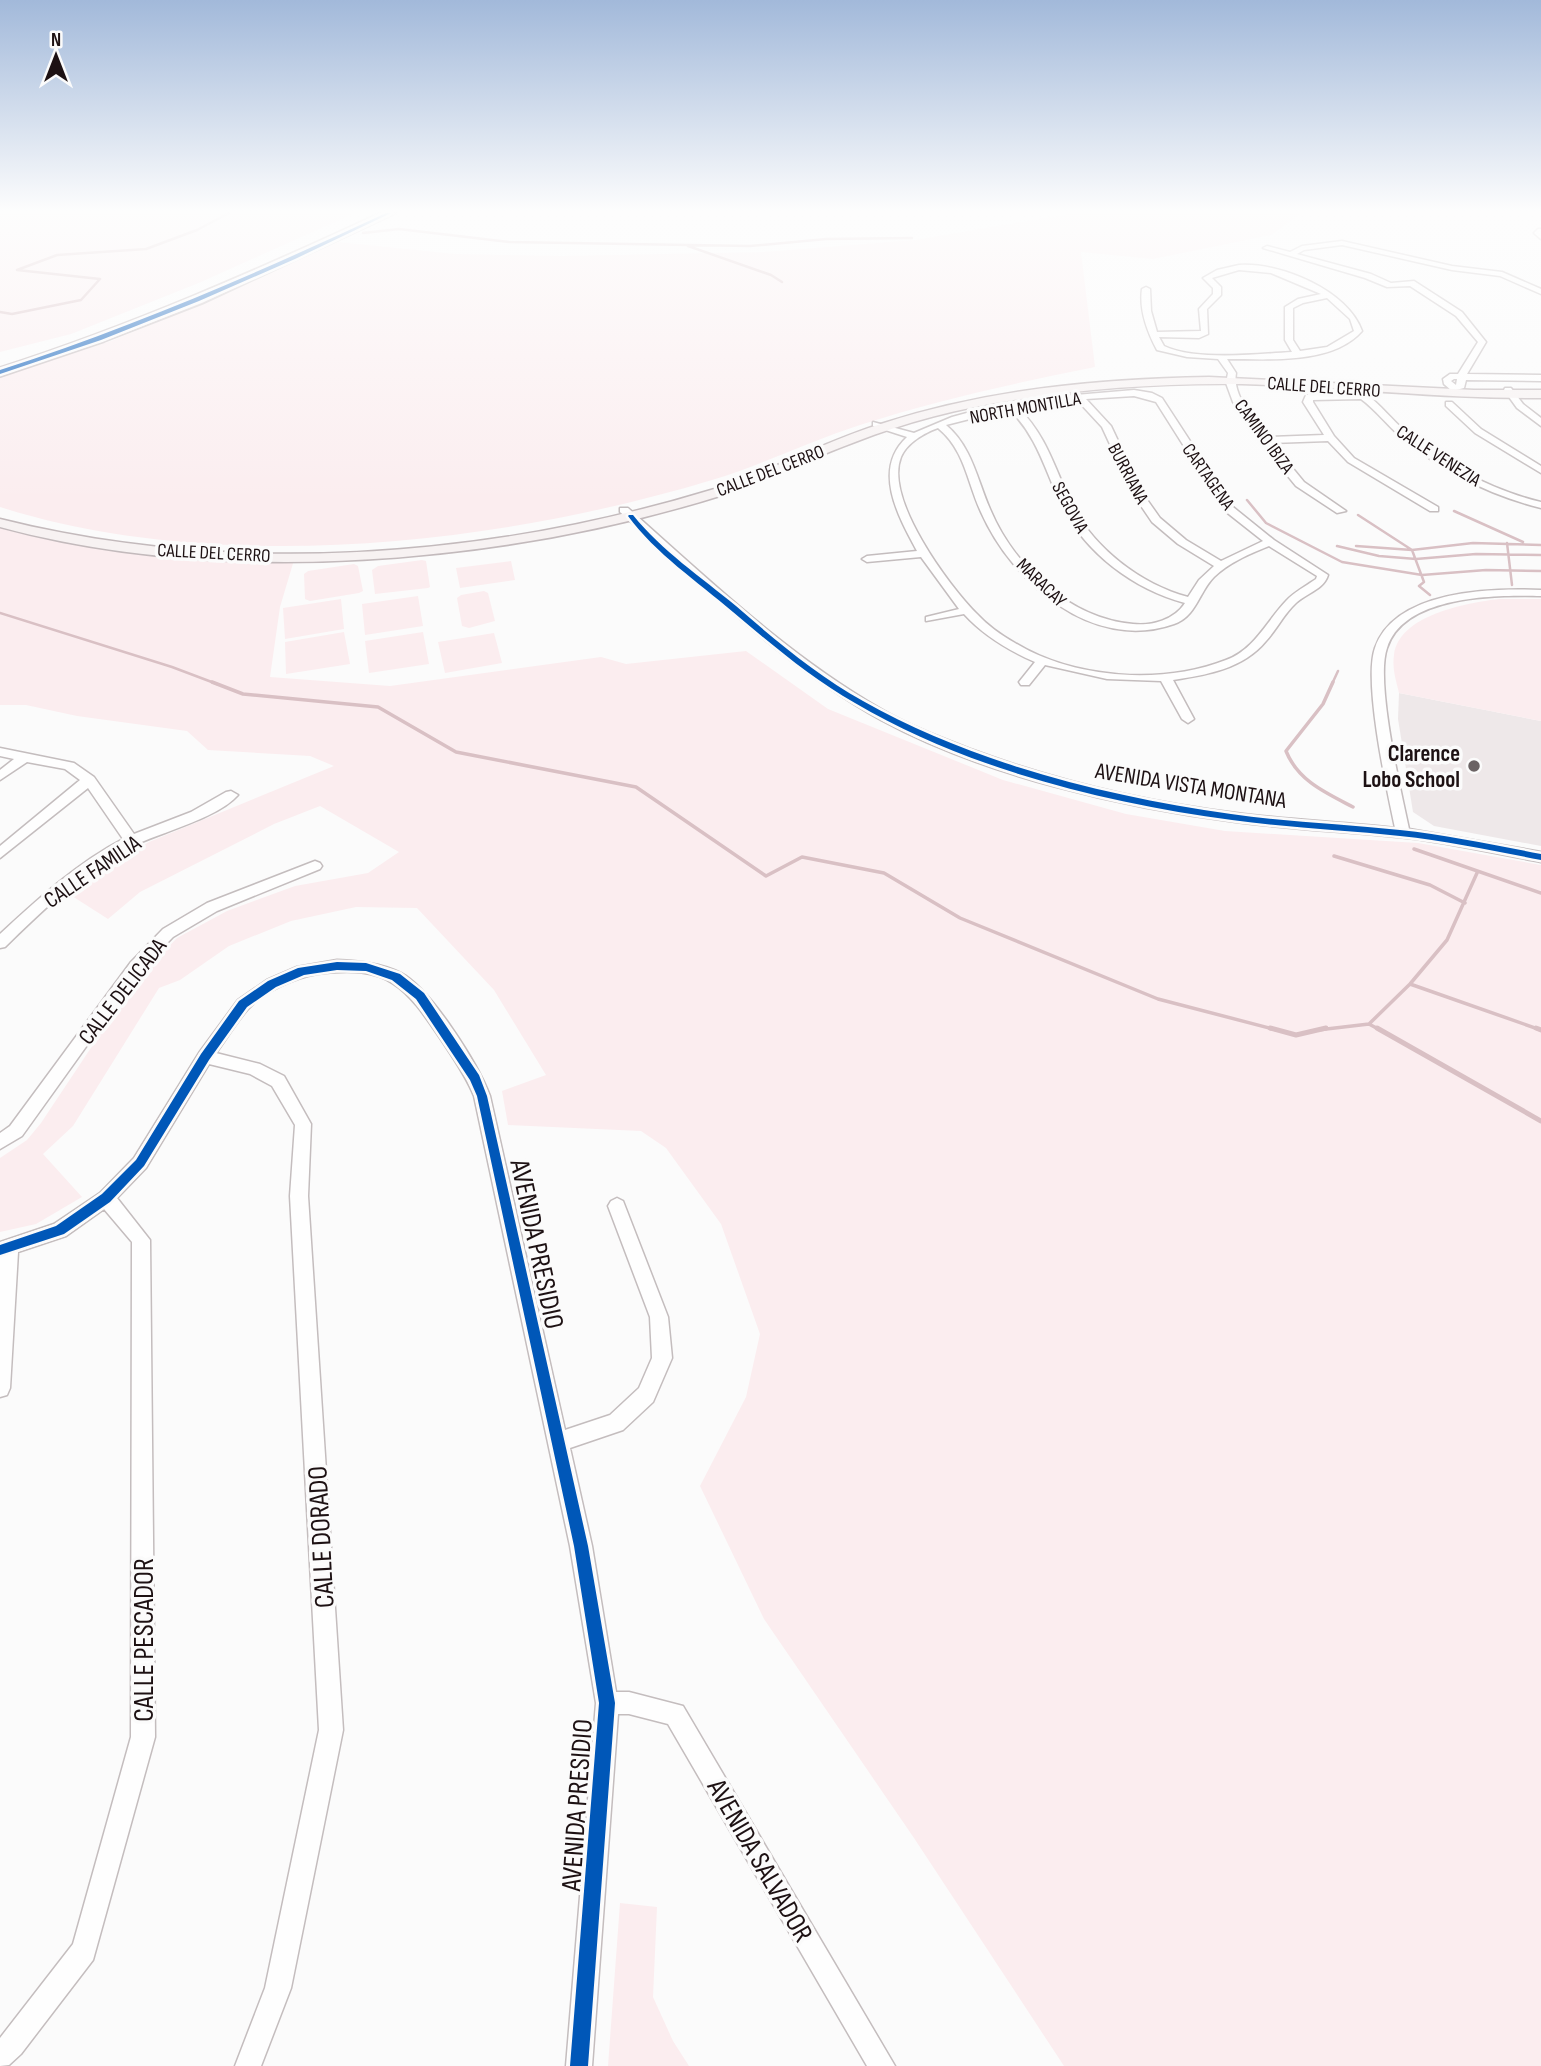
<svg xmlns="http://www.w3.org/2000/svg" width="1541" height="2066" font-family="'Sofia Sans Condensed',sans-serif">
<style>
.built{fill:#eee8e9}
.green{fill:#fbedef}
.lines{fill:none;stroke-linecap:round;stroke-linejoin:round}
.stream-far2{stroke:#d9c0c4;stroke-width:2.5}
.stream-far1{stroke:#d9c0c4;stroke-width:3.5}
.stream{stroke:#d9c0c4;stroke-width:5}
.minor-casing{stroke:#c4bdbe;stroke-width:3}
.major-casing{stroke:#c3babc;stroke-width:3}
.highway-casing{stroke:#c3babc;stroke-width:4}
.minor{fill:#fefefe;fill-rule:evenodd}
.major{fill:#f7f2f2;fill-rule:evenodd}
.highway{fill:#f2e9eb;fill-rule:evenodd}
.cycleway-casing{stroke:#fbfbfb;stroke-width:5}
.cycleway{fill:#0057b8;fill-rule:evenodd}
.poi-dot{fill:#6b6364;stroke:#fbfbfb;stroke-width:2.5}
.labels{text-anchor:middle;stroke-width:7;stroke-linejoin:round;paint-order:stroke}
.far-street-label{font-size:19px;fill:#1d1113;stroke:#fbfbfb}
.poi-label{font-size:23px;font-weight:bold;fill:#1d1113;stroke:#fbfbfb;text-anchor:end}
.street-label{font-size:23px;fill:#1d1113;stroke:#fbfbfb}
.near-street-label{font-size:28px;fill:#1d1113;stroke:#fbfbfb}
</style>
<rect width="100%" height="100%" fill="#fbfbfb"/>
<path class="built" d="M1399 693 1541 721V846L1434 826 1413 812 1398 719Z"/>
<path class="green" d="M0 213H355L201 282 71 334 0 352Z
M1074 213H1302L1271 235 1153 259 1081 252 1095 367C1016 383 937 400 860 425 810 441 762 465 712 480 497 545 217 576 0 507V377L111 341 216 298 338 242 455 254 562 256 764 252 915 240Z
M0 528C96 555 195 558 294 560L280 607 270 677 390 686 601 657 626 664 746 651 828 709 1003 780 1126 814 1225 831 1418 843 1541 865V2066H1064L914 1838 764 1619 700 1486 746 1397 760 1334 721 1224 666 1148 641 1131 508 1125 502 1091 546 1075 494 990 417 908 356 907 291 921 229 946 180 980 159 988 73 1126 43 1154 82 1197 36 1224 0 1232V1158L27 1140 41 1123 134 983 177 938 227 911 295 886 368 873 399 852 320 806 274 824 140 892 108 919 72 896 109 864 149 842 334 766 310 756 208 750 187 731 77 716 26 705H0Z
M422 560 426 561 430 587 428 588 375 594 372 570 378 566Z
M511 561 515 580 460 588 456 568Z
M354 564 358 566 363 591 359 593 310 601 305 599 304 574 308 571Z
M484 591 488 593 495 621 469 628 462 626 457 598 461 595Z
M418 596 423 626 365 635 362 604Z
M341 599 344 629 285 639 283 608Z
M1499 599H1541V721L1399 693C1396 680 1392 669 1394 655 1399 615 1466 603 1499 599Z
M344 632 350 664 286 674 285 642Z
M423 632 429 664 369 673 365 641Z
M494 633 502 663 445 673 438 642Z
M620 1903 657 1907 653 1997 673 2041 689 2066H608Z"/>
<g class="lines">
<path class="stream-far2" d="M363 233 399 229 509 242 750 246 826 239 912 238
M688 246 771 275 782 282
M0 312 12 314 81 300 100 279 17 270 57 255 146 249 197 230 229 213
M1247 500 1266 523 1342 562 1422 575 1486 570 1541 571
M1454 511 1523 542
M1358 515 1412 550 1424 582 1419 586 1430 595
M1507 543 1512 585
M1337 546 1379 556 1416 559 1476 554 1541 555
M1356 546 1412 550 1473 543 1541 545
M0 613 172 667 217 684
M1332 684 1338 671"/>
<path class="stream-far1" d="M212 682 243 694 378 707 456 752 636 787 766 876 802 857 884 873 960 918 1158 999 1277 1030
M1333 682 1323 704 1286 751C1298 781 1326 793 1353 807
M1414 849 1541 893
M1334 856 1430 885 1465 903
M1410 984 1541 1030
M1369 1024 1380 1030
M1318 1030 1369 1024 1410 984 1447 940 1477 873"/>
<path class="stream" d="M1270 1028 1296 1035 1326 1028
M1377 1028 1541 1121
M1536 1028 1541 1030"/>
<g class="minor-casing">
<path id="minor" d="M1538 229H1541V239L1534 233Z
M1342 241 1452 266 1502 272 1541 289V294L1500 276 1452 270 1342 245 1304 250 1297 254 1371 274 1391 283 1414 281 1462 312 1486 342 1467 374 1541 375V381L1466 380 1464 388 1452 391 1444 384 1443 379 1450 374H1458L1478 342 1456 316 1410 286 1387 287 1365 278 1263 248 1267 246 1290 252 1302 246ZM1454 379H1457L1456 385 1451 381Z
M1239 265C1281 262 1348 291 1362 331 1332 365 1268 359 1227 359L1236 373C1232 397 1255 419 1268 437L1324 435 1303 402 1306 395 1366 394C1381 405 1392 420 1406 432 1445 465 1491 490 1541 502V508C1489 495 1442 471 1401 437 1387 425 1376 410 1361 399L1313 400V402L1334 436 1354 458 1438 507V511H1430L1348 462 1328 441 1272 443 1304 482 1346 511 1337 513 1296 486 1282 469 1233 402 1226 383 1228 373 1218 359 1187 357 1157 350C1147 331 1139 310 1142 289L1146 287 1150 289 1151 311 1157 332 1201 331 1199 309 1213 294V288L1203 278 1217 270ZM1239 270 1271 273 1321 294 1298 299 1285 307V340L1292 352C1256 354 1196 361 1164 346L1159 337 1199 338 1208 334 1207 309 1221 295V287L1212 278ZM1327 298 1350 319 1354 331 1327 347 1300 351 1293 340V308L1303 303Z
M1505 388H1511L1523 404 1541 418V426L1517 408 1504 390Z
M1134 390 1152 393 1162 398 1233 507 1274 540 1328 575C1324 589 1307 593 1296 603 1284 614 1277 629 1266 641 1243 669 1206 675 1173 680L1194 719 1188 723 1182 719 1161 681 1107 679 1045 665 1029 685H1021L1019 682 1035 662C1008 650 984 636 964 614L926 621V617L959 609 921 557 867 562 862 559 867 556 917 551C898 516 872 469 907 437L873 426V422L914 433 952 417 985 408 1052 397ZM1134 396 1156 402 1225 511 1263 541 1221 561 1186 540 1160 518 1143 494 1111 426 1086 399ZM1077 400 1102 427 1133 494 1152 522 1178 544 1214 566 1199 580 1188 597C1140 584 1092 547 1070 501 1055 468 1045 433 1018 408ZM1009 409C1037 436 1045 470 1061 504 1085 553 1133 589 1185 603 1174 620 1152 626 1133 624 1070 619 1014 566 990 509 977 479 972 447 946 425ZM938 428C965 450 967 482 981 512 1012 582 1092 653 1174 624 1196 617 1199 592 1214 577 1229 562 1250 554 1269 546L1317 576 1316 579C1306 586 1294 592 1286 601 1266 622 1255 649 1226 660 1162 685 1074 679 1015 643 1001 635 988 626 977 614 949 586 884 499 901 457 907 443 924 433 938 428Z
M1446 402H1452L1481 429 1541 466V473L1475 433 1446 406Z
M620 508H628C708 579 787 655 881 709 910 726 942 738 973 750 1057 781 1147 802 1236 813 1289 820 1342 822 1395 828 1387 790 1363 682 1375 648 1395 590 1491 588 1541 590V596C1496 595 1404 595 1387 648 1375 682 1401 791 1409 829L1541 852V862C1499 854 1458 845 1416 839 1356 832 1296 830 1236 822 1123 808 982 775 881 720 784 666 703 586 620 512Z
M0 748 74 763 94 777 134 834 191 812 226 792 231 791 238 795C216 820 153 834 122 851 78 876 41 912 5 947L0 948V934C38 899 77 863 123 839L88 788 0 858V846L80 780 65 769 27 762 0 780V770L14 759 0 756Z
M315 861 320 863 322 866 320 869 217 911 173 937 141 970 22 1136 0 1149V1133L10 1126 131 962 163 929 207 903Z
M337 960C359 961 381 963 401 973 431 989 478 1064 490 1096L565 1430 610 1415 639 1388 652 1358 650 1317 608 1206 611 1201 617 1198 623 1201 668 1317 672 1358 653 1402 623 1430 570 1448 592 1546 616 1692H629L683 1706 895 2066H867L668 1724 629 1714H618L592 2066H566L596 1703 570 1546 474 1096C466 1076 454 1059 442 1041 405 986 389 964 317 974 294 978 263 992 247 1010 236 1023 226 1039 216 1053L260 1064 284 1076 311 1124 308 1196 343 1730 291 1988 261 2066H235L265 1988 319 1730 290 1196 295 1125 272 1086 250 1074 209 1064 146 1168 117 1198 150 1240 155 1737 93 1960 21 2054 9 2065 0 2066V2038L73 1944 131 1737 132 1242 104 1209 66 1236 18 1252 10 1388 7 1395 0 1397V1242L54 1224 100 1193 134 1158 199 1053 238 1000 267 980 297 967Z"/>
</g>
<g class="major-casing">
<path id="major" d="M1209 377 1474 390H1541V398C1441 399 1342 387 1242 384 1166 383 1089 388 1014 400 960 408 906 422 855 442 811 458 768 480 723 495 504 564 224 588 0 527V519C231 577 484 559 711 490 770 472 825 441 884 423 989 389 1099 379 1209 377Z"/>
</g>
<g class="highway-casing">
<path id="highway" d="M381 213H395L202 303 104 341 0 376V368C131 326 256 271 381 213Z"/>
</g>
<use href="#minor" class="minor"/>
<use href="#major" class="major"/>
<use href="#highway" class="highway"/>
<g class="cycleway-casing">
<path id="cycleway" d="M386 213H391L295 259 199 301 101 340 0 374V370C133 327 260 272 386 213Z
M629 515H633C662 551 701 577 736 606 776 641 817 675 863 701 975 764 1105 796 1231 814 1287 822 1344 824 1400 830 1447 835 1494 845 1541 854V860C1494 851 1448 841 1400 836 1344 830 1288 828 1232 820 1105 803 967 769 855 703 811 678 772 645 733 612 697 581 656 554 628 516Z
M337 962 366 963 400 974 424 993 479 1075 487 1096 588 1546 615 1703 588 2066H570L599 1703 574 1546 477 1096 470 1080 416 999 392 980 366 971 337 970 304 975 276 987 247 1007 209 1060 144 1166 110 1202 64 1234 0 1255V1245L56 1226 102 1194 136 1160 201 1054 239 1001 268 981 298 968Z"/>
</g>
<use href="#cycleway" class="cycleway"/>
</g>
<linearGradient id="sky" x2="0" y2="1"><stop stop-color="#a2b9da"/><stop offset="0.42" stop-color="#fdfdfd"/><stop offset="1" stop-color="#fdfdfd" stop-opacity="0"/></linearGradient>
<rect width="1541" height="502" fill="url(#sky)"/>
<circle class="poi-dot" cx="1474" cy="766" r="7"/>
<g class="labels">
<g class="far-street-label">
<text transform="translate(1324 386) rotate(4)" y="7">CALLE DEL CERRO</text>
<text transform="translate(1025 407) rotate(-10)" y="7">NORTH MONTILLA</text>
<text transform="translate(1265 436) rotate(54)" y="7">CAMINO IBIZA</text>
<text transform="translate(1439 455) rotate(33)" y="7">CALLE VENEZIA</text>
<text transform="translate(770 470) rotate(-21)" y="7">CALLE DEL CERRO</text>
<text transform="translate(1129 473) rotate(62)" y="7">BURRIANA</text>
<text transform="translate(1209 476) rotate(55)" y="7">CARTAGENA</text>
<text transform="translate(1071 507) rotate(61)" y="7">SEGOVIA</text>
<text transform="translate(214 552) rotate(3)" y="7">CALLE DEL CERRO</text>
<text transform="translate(1042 582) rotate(44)" y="7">MARACAY</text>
</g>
<g class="poi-label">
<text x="1460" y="761">Clarence<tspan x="1460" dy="26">Lobo School</tspan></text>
</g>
<g class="street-label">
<text transform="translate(1191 785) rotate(9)" y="8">AVENIDA VISTA MONTANA</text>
<text transform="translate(92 871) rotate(-34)" y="8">CALLE FAMILIA</text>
<text transform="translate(122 991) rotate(-52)" y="8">CALLE DELICADA</text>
</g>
<g class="near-street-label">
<text transform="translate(538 1244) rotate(78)" y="10">AVENIDA PRESIDIO</text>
<text transform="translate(320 1537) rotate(-93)" y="10">CALLE DORADO</text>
<text transform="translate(143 1640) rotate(-90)" y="10">CALLE PESCADOR</text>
<text transform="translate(576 1805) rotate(-86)" y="10">AVENIDA PRESIDIO</text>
<text transform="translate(761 1860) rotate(60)" y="10">AVENIDA SALVADOR</text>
</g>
</g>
<g transform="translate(56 56)" stroke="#fbfbfb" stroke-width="5" paint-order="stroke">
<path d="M0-5L12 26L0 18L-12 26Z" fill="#1d1113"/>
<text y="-10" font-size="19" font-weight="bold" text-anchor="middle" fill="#1d1113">N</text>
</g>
</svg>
